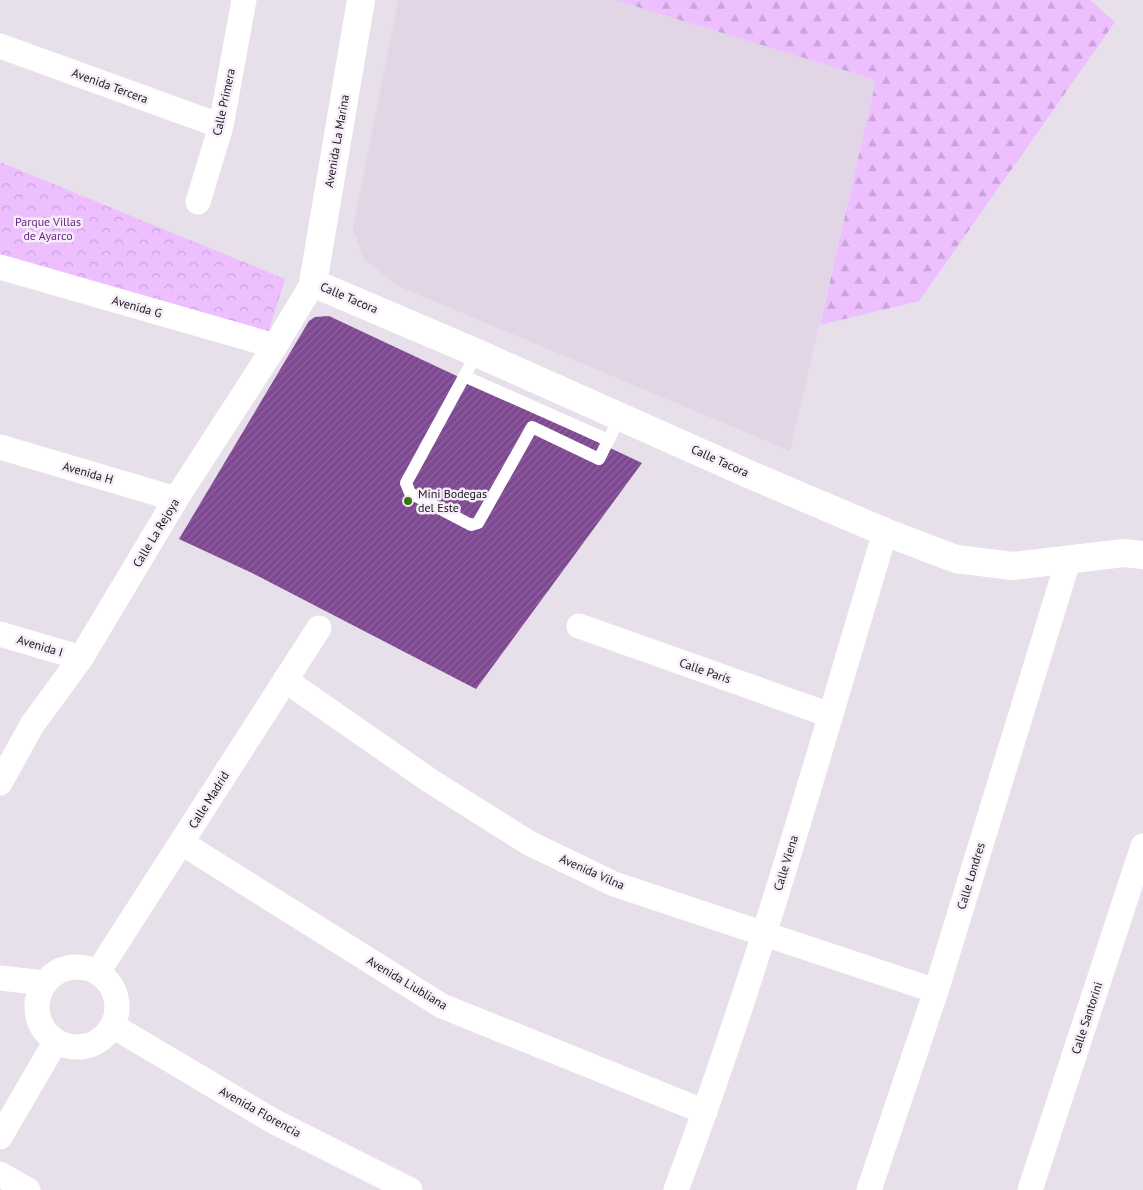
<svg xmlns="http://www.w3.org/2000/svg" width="1143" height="1190" font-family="'PT Sans',sans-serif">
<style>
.built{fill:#e1d5e6}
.forest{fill:url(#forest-firs)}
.park{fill:url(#park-crowns)}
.building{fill:url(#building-hatch)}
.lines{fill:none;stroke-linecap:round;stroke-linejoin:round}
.service{stroke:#fff;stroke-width:12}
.minor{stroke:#fff;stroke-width:25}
.tertiary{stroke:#fff;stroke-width:28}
.poi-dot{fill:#39750d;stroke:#f5edf8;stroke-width:2}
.labels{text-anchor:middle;stroke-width:5;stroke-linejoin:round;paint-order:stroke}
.street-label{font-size:12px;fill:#19161a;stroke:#f5edf8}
.park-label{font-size:12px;fill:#6d2785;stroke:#f5edf8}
.poi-label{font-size:12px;fill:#19161a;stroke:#f5edf8;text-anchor:start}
</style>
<defs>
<pattern id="forest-firs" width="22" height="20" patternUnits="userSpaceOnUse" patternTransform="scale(1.25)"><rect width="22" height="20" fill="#edbfff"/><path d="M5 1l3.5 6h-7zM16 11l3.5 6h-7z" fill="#cba3da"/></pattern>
<pattern id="park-crowns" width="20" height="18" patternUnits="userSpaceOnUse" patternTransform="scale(1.25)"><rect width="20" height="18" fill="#edbfff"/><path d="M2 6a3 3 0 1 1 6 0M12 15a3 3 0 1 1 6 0" fill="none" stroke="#cba3da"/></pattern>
<pattern id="building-hatch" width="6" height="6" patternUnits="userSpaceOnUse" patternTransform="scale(1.25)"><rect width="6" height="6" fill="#7e4892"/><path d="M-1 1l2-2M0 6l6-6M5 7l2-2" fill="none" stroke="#8d649c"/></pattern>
</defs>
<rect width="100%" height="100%" fill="#e7e0ea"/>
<path class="built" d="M398 0H615L876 80 790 451 398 286 363 258 353 228Z"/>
<path class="forest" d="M615 0H1090L1115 22 919 301 820 325 876 80Z"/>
<path class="park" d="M0 162 285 279 267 337 0 260Z"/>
<path class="building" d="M329 316 642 463 476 689 252 573 179 539 309 321 315 317Z"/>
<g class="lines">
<path class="service" d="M477 353 406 483 410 493 471 525 478 523 532 427 599 459 620 417
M464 376 608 440"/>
<path class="minor" d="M0 46 221 126
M198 202 221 126 244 0
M0 267 275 346
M0 447 176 499
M579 626 830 715
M0 634 81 658
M285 680 432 782 529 843 614 884 936 991
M0 783 32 725 81 658 176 499 275 346 313 283
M182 843 442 1006 705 1112
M37 1007a40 40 0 1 1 80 0a40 40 0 1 1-80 0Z
M98 972 319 628
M0 978 44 983
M113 1026 273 1121 410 1190
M0 1137 56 1041
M0 1174 28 1190
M676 1190C757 975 819 753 885 532
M869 1190 936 991 1068 561
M1030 1190 1143 846"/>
<path class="tertiary" d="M361 0 313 283 477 353 753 476 885 532 956 559 1013 566 1124 553 1143 555"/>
</g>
<circle class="poi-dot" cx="408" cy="501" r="5"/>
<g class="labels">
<g class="street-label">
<text transform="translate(110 86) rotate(20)" y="4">Avenida Tercera</text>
<text transform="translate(224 102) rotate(-78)" y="4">Calle Primera</text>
<text transform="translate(337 141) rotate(-80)" y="4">Avenida La Marina</text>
<text transform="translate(349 298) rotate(23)" y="4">Calle Tacora</text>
<text transform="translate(137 307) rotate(16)" y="4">Avenida G</text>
<text transform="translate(720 461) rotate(24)" y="4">Calle Tacora</text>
<text transform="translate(88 473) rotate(16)" y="4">Avenida H</text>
<text transform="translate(156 533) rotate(-59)" y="4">Calle La Rejoya</text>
<text transform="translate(40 646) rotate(17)" y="4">Avenida I</text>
<text transform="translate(705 671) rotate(19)" y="4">Calle París</text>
<text transform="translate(209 800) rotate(-58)" y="4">Calle Madrid</text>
<text transform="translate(786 863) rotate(-73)" y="4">Calle Viena</text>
<text transform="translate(592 872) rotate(24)" y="4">Avenida Vilna</text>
<text transform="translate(971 876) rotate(-73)" y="4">Calle Londres</text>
<text transform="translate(407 983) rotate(31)" y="4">Avenida Liubliana</text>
<text transform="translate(1087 1018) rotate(-72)" y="4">Calle Santorini</text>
<text transform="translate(260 1112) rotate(29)" y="4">Avenida Florencia</text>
</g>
<g class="park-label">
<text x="48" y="226">Parque Villas<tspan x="48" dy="14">de Ayarco</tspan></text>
</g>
<g class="poi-label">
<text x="418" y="498">Mini Bodegas<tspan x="418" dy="14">del Este</tspan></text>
</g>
</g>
</svg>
